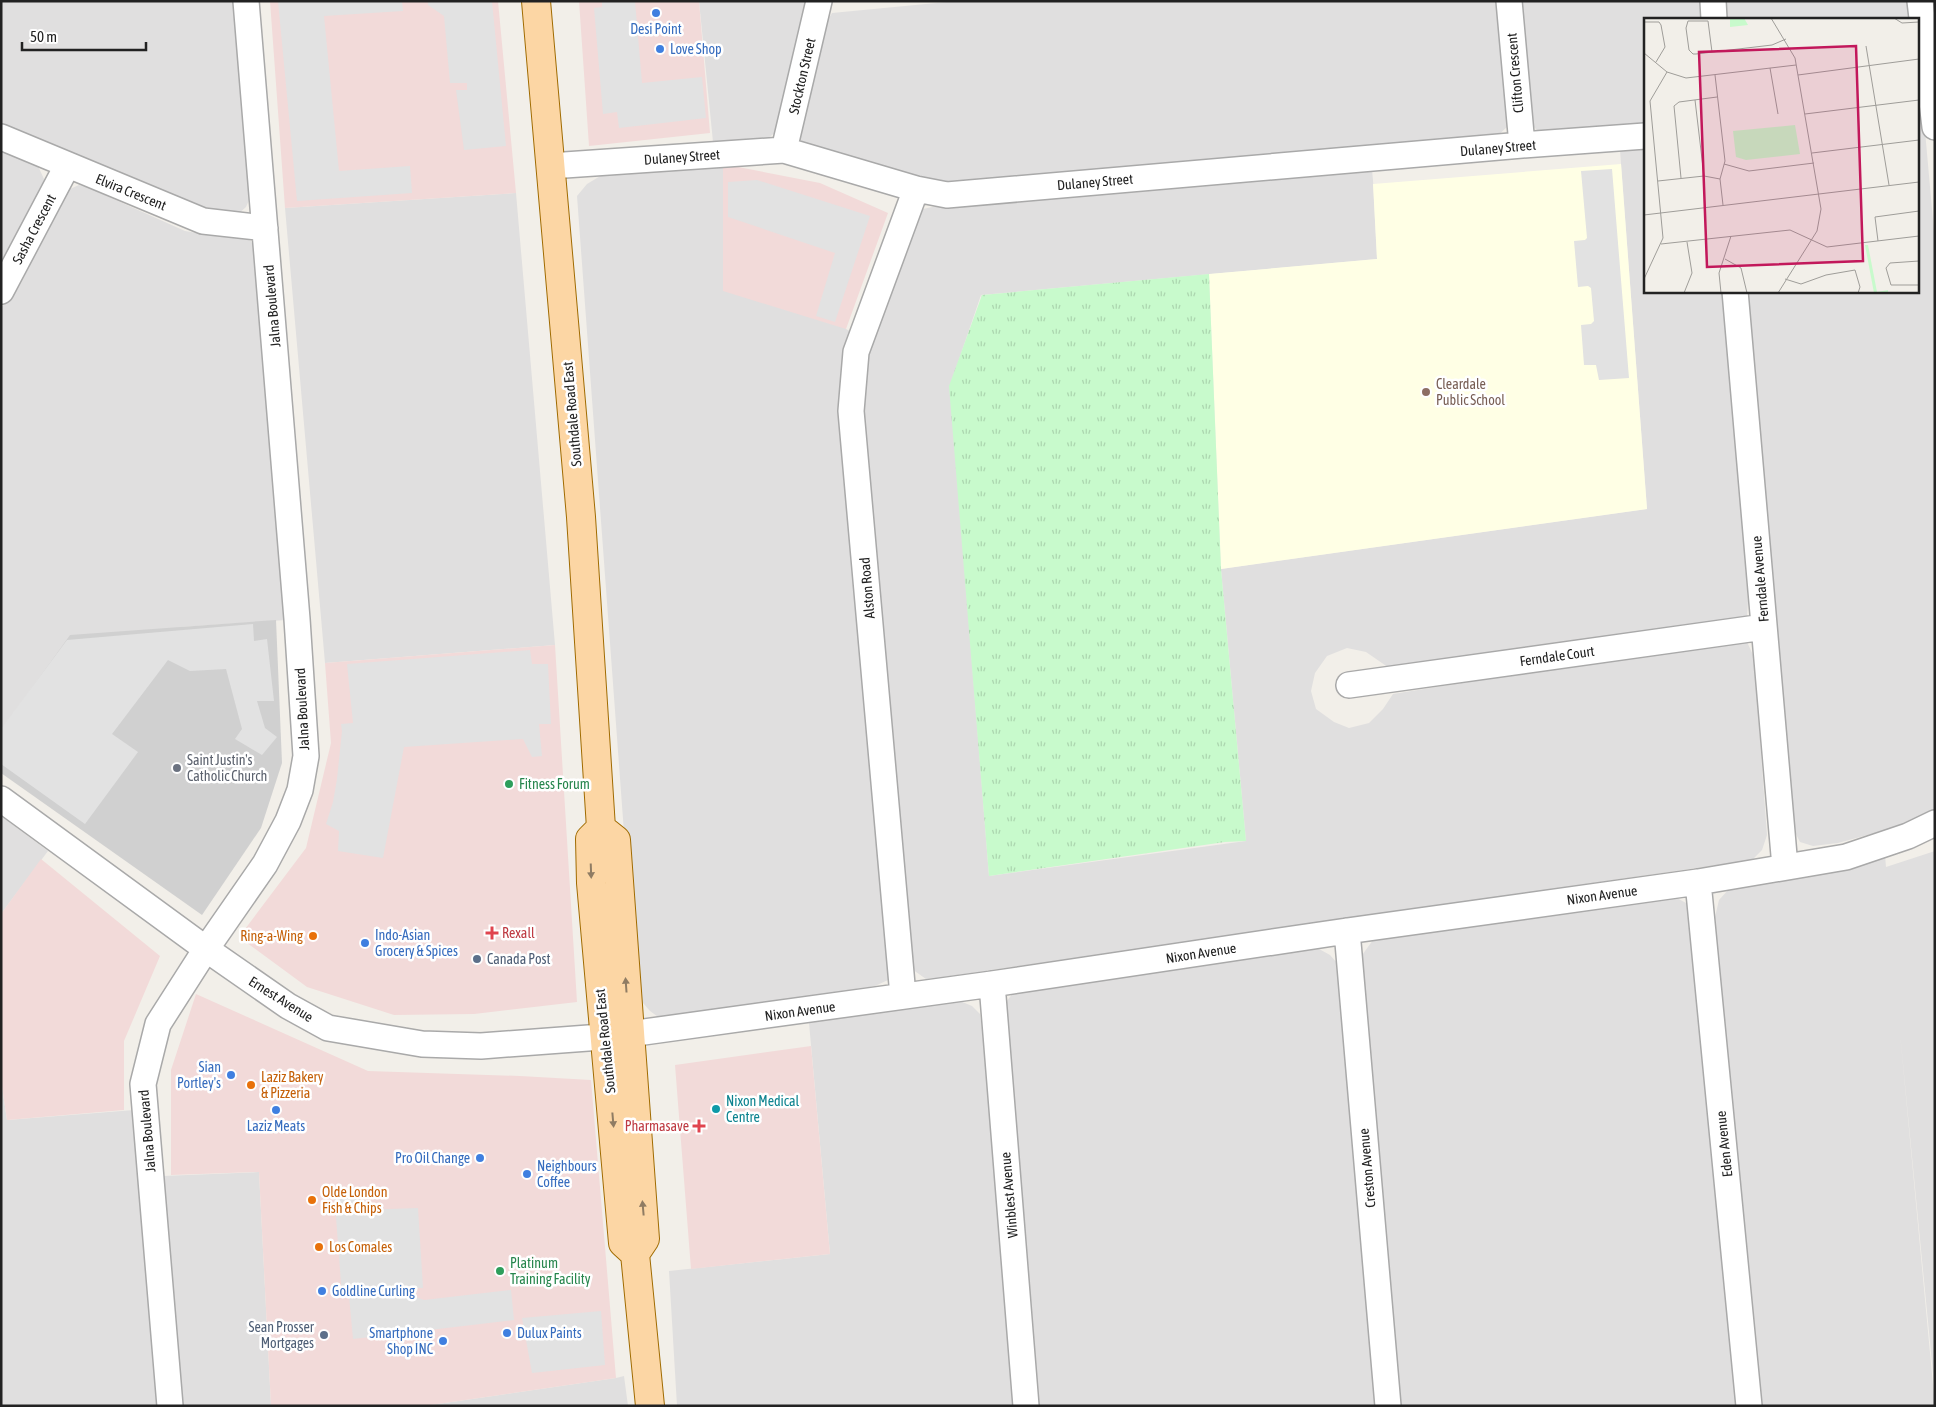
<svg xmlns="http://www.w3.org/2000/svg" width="1936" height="1407" font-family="'Asap Condensed',sans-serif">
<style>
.residential{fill:#e0dfdf}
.commercial{fill:#f2dad9}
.education{fill:#ffffe5}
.religious{fill:#d0d0d0}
.park{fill:url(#park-tufts)}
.parking{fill:#e2e2e2}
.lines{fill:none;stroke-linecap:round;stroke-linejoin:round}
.minor-casing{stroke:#a9a9a9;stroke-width:28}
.major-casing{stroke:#a06b00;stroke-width:30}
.minor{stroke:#fff;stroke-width:25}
.major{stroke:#fcd6a4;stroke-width:28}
.oneway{fill:#8f7c63}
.shop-dot{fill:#3f7fe0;stroke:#fff;stroke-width:2}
.education-dot{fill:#8d6e63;stroke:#fff;stroke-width:2}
.worship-dot{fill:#6b7280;stroke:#fff;stroke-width:2}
.leisure-dot{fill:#2e9e5b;stroke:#fff;stroke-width:2}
.health-dot{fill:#e0444e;stroke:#fff;stroke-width:2}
.food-dot{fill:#e8710a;stroke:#fff;stroke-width:2}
.service-dot{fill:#5c6f8a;stroke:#fff;stroke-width:2}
.culture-dot{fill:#0f9aa8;stroke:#fff;stroke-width:2}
.labels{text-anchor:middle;stroke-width:5;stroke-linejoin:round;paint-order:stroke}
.shop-label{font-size:14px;fill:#366cbe;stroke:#fff;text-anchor:start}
.street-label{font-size:14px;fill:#222;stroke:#fff}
.education-label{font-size:14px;fill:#785e54;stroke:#fff;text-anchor:start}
.worship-label{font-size:14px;fill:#5b616d;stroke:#fff;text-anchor:start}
.leisure-label{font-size:14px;fill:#27864d;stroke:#fff;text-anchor:start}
.health-label{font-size:14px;fill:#be3a42;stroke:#fff;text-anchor:start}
.food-label{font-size:14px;fill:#c56008;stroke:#fff;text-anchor:start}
.service-label{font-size:14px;fill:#4e5e75;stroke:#fff;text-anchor:start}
.culture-label{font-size:14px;fill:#0d838f;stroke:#fff;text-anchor:start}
.inset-road{fill:none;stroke:#9f9d99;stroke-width:1}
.view{fill:#c2185b;fill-opacity:0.15;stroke:#c2185b;stroke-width:2.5}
.inset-edge{fill:none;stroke:#222;stroke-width:2.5}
</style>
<defs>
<pattern id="park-tufts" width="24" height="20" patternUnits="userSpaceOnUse" patternTransform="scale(1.25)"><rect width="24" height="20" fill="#c8facc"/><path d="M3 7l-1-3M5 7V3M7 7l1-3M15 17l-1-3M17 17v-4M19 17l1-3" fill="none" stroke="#acd6af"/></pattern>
</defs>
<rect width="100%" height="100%" fill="#f2efe9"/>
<path class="residential" d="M1 1H234L251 196 246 207 237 215 189 210 1 125Z
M699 1H807L778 130 765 141 713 142Z
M957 1H1500L1508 113 1507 127 1495 138 943 183 809 150 799 138 824 26 832 13Z
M1519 1H1700L1701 19H1645V127L1540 133 1529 122Z
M1724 1H1914L1915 19H1725Z
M1917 41 1935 243V811L1893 828 1838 843 1813 846 1800 842 1794 830 1748 291H1917Z
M1 148 38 166 44 179 42 192 1 274Z
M1645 148V291H1724L1748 602 1747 616 1738 621 1395 672 1366 652 1347 648 1327 656 1315 673 1311 691 1316 709 1334 722 1349 728 1369 723 1383 709 1393 694 1733 639 1747 642 1754 657 1767 835 1762 850 1752 860 937 978 926 979 909 967 862 410 870 343 919 214 923 209 932 207 1372 170 1373 180 1377 259 981 295 950 386 989 876 1246 841 1221 569 1647 509 1620 150Z
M723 164 846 329 855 334 893 967 888 980 875 986 661 1019 650 1011 636 995 577 196 587 184 602 175Z
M79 185 89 188 185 231 215 236H242L251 241 255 251 286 620 181 627 1 731V307L8 302 21 283 62 200 70 189Z
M516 193 555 645 325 663 285 208Z
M1 816 48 851 1 914Z
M1935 851V1394L1900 1033 1935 1406H1761L1733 1127 1715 917 1719 900 1729 889 1808 877 1885 855 1886 867Z
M1677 898 1686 903 1695 915 1739 1406H1399L1360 958 1373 940Z
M1319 949 1330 955 1338 964 1377 1406H1035L1006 1002 1013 993Z
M960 1001 972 1006 980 1014 982 1029 1014 1406H677L669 1271 830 1254 809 1023Z
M1 1080 7 1120 134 1110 159 1406H1Z
M259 1172 271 1406H182L163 1176Z
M624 1376 628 1406H424L616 1378Z"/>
<path class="commercial" d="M270 1H498L516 193 285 208Z
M579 1H699L710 133 589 146Z
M723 164 820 183 888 213 846 329 723 291Z
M555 645 577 1002 474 1014 394 1015 307 987 239 937 306 848 331 743 325 663Z
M41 859 160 956 124 1041V1110L7 1120 1 1080V914Z
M196 994 368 1071 520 1076 591 1080 616 1378 424 1406H271L259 1172 171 1175V1070Z
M811 1046 830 1254 691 1269 675 1065Z"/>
<path class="education" d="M1621 164 1647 509 1221 569 1209 274 1377 259 1373 184Z"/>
<path class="religious" d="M276 620 282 763 261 828 202 915 1 773V731L70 635Z"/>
<path class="park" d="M1209 274 1221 569 1246 841 1225 842 989 876 949 386 982 295Z"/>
<path class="parking" d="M278 1H402L403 11 324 16 339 171 410 166 412 193 297 201Z
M428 1H492L506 146 464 150 456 90H467V83H450L444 16 428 5Z
M602 1H635L642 83 702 77 706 118 619 128 617 112 603 114 594 8 602 7Z
M1612 169 1629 378 1599 380 1596 365H1584L1581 325 1591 324 1594 321 1591 288 1588 286 1578 287 1574 241 1585 240 1587 238 1581 171Z
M757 180 870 216 835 322 816 316 835 253 728 217V182Z
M253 624 254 641 267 639 274 701H257L265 728 277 737 262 755 235 739 242 729 226 669 190 671 168 660 112 734 138 752 85 824 1 764V729L67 640Z
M530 650 532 664H548L551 724H539L542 756 532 757 523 739 404 747 383 858 338 851 339 831 326 824 333 802 337 779 342 731 341 724 353 723 347 664Z
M360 1190 361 1210 418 1208 423 1288H412L416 1297 424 1300 511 1290 514 1320 353 1339 349 1296H342L334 1191Z
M601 1311 605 1365 532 1373 522 1318Z"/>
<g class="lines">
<g class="minor-casing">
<path id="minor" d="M1509 1 1522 145
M1713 1 1714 19
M1920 1 1935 127
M1 137 203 221 265 228
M784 150 819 1
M550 166 784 150 916 189 947 195 1522 145 1645 136
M1 291 67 166
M1735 291 1785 867
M1349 685 1764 627
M1 799 206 949 288 1006 328 1028 422 1044 481 1046 615 1036 992 984 1347 931 1698 882 1846 857 1908 836 1935 823
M1698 882 1749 1406
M1347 931 1388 1406
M992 984 1026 1406
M903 996 851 411 856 352 916 189
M170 1406 143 1084 158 1024 206 949 265 864 288 821 300 790 306 756 297 619 246 1"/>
</g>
<g class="major-casing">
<path id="major" d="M536 1 581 517 601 828 616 840 645 1239 635 1254 650 1406
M601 828 590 839 591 883 623 1243 635 1254"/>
</g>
<use href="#minor" class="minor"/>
<use href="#major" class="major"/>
</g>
<defs><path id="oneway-solid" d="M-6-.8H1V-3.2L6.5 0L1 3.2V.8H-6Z" transform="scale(1.25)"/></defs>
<g class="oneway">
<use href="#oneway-solid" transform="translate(591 871) rotate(88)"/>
<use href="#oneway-solid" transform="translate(626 985) rotate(-94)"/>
<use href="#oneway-solid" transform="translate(613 1120) rotate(85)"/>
<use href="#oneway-solid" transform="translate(643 1208) rotate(-95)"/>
</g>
<g class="shop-dot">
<circle cx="656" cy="13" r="5"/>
<circle cx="660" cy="49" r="5"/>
<circle cx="365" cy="943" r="5"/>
<circle cx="231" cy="1075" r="5"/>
<circle cx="276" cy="1110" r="5"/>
<circle cx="480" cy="1158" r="5"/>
<circle cx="527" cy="1174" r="5"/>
<circle cx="322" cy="1291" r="5"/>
<circle cx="507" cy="1333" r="5"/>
<circle cx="443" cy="1341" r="5"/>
</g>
<circle class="education-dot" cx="1426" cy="392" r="5"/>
<circle class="worship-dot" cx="177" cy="768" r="5"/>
<g class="leisure-dot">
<circle cx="509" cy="784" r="5"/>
<circle cx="500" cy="1271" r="5"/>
</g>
<g class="health-dot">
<path d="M489.5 925.5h5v5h5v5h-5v5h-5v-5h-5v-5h5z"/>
<path d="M696.5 1118.5h5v5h5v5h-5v5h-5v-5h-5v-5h5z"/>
</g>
<g class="food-dot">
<circle cx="313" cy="936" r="5"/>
<circle cx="251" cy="1085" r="5"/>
<circle cx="312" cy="1200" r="5"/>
<circle cx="319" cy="1247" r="5"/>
</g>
<g class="service-dot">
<circle cx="477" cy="959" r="5"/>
<circle cx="324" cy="1335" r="5"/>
</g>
<circle class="culture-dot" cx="716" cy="1109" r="5"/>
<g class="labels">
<g class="shop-label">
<text x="656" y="34" text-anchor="middle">Desi Point</text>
<text x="670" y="54">Love Shop</text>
<text x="375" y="940">Indo-Asian<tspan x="375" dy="16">Grocery &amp; Spices</tspan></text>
<text x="221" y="1072" text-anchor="end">Sian<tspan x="221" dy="16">Portley's</tspan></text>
<text x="276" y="1131" text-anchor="middle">Laziz Meats</text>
<text x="470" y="1163" text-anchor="end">Pro Oil Change</text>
<text x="537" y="1171">Neighbours<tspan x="537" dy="16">Coffee</tspan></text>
<text x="332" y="1296">Goldline Curling</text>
<text x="433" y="1338" text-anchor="end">Smartphone<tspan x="433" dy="16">Shop INC</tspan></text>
<text x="517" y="1338">Dulux Paints</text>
</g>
<g class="street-label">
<text transform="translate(1515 73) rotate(-95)" y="5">Clifton Crescent</text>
<text transform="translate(802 76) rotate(-77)" y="5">Stockton Street</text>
<text transform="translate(1498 148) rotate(-5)" y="5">Dulaney Street</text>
<text transform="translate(682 157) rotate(-4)" y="5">Dulaney Street</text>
<text transform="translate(1095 182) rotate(-5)" y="5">Dulaney Street</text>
<text transform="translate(131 192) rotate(22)" y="5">Elvira Crescent</text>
<text transform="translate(34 229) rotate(-62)" y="5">Sasha Crescent</text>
<text transform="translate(272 306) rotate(-95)" y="5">Jalna Boulevard</text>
<text transform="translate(572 414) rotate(-95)" y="5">Southdale Road East</text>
<text transform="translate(1760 579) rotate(-95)" y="5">Ferndale Avenue</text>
<text transform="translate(867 588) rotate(-95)" y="5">Alston Road</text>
<text transform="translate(1557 656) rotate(-8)" y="5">Ferndale Court</text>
<text transform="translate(302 709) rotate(-93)" y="5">Jalna Boulevard</text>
<text transform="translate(1602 895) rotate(-8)" y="5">Nixon Avenue</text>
<text transform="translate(1201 953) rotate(-9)" y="5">Nixon Avenue</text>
<text transform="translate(281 999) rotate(32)" y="5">Ernest Avenue</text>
<text transform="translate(800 1011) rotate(-8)" y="5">Nixon Avenue</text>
<text transform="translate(605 1041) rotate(-96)" y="5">Southdale Road East</text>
<text transform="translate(147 1131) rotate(-95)" y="5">Jalna Boulevard</text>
<text transform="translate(1724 1144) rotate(-96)" y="5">Eden Avenue</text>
<text transform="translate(1367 1168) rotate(-95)" y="5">Creston Avenue</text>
<text transform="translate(1009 1195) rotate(-95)" y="5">Winblest Avenue</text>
</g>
<g class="education-label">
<text x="1436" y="389">Cleardale<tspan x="1436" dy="16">Public School</tspan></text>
</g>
<g class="worship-label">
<text x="187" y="765">Saint Justin's<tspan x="187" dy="16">Catholic Church</tspan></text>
</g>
<g class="leisure-label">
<text x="519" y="789">Fitness Forum</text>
<text x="510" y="1268">Platinum<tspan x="510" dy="16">Training Facility</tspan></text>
</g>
<g class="health-label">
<text x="502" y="938">Rexall</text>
<text x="689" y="1131" text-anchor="end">Pharmasave</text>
</g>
<g class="food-label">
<text x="303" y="941" text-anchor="end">Ring-a-Wing</text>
<text x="261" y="1082">Laziz Bakery<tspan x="261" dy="16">&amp; Pizzeria</tspan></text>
<text x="322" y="1197">Olde London<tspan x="322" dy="16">Fish &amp; Chips</tspan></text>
<text x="329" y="1252">Los Comales</text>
</g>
<g class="service-label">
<text x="487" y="964">Canada Post</text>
<text x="314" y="1332" text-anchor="end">Sean Prosser<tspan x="314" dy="16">Mortgages</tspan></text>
</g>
<g class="culture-label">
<text x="726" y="1106">Nixon Medical<tspan x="726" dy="16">Centre</tspan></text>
</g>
</g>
<g transform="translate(1644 18)">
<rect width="275" height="275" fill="#f2efe9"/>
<path d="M86 0H100L104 7 86 9ZM151 107 156 136 102 142 92 139 89 113ZM221 227H224L233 274 244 272V275H230Z" fill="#c8facc"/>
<path class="inset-road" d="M127 0 151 40 177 191 173 213 134 275M250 0 258 5 275 4M0 4H15L17 7 21 29 12 44M222 28 245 167M68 34 64 3H44L42 10 45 32 49 36H52L128 27 142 21M0 35 23 54 42 60 152 47M126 50 134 96M71 57 81 143 76 161 79 187M154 57 275 41M51 82 60 158M161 96 275 82M168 135 275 122M80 146 105 153 170 145M37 160 30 88 35 84 73 79M14 163 60 158 76 161M0 197 275 164M234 223 231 199 275 193M17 226 146 212 183 229 275 218M81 241 97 250 103 275M275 243 246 245 242 250 247 267H275M0 261 19 220 6 83 23 54M141 261 157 266 182 257 211 252 216 269 214 275M40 275 48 255 43 224M77 275 75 255 87 218"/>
<path class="view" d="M212 28 219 243 63 249 55 34Z"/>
<rect width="275" height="275" class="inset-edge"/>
</g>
<rect width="1936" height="1407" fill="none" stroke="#222222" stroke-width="5"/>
<path d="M22 42v8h124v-8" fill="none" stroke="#222222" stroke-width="2.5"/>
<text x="30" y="42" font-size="15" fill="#222222" stroke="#ffffff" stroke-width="4" paint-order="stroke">50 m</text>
</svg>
